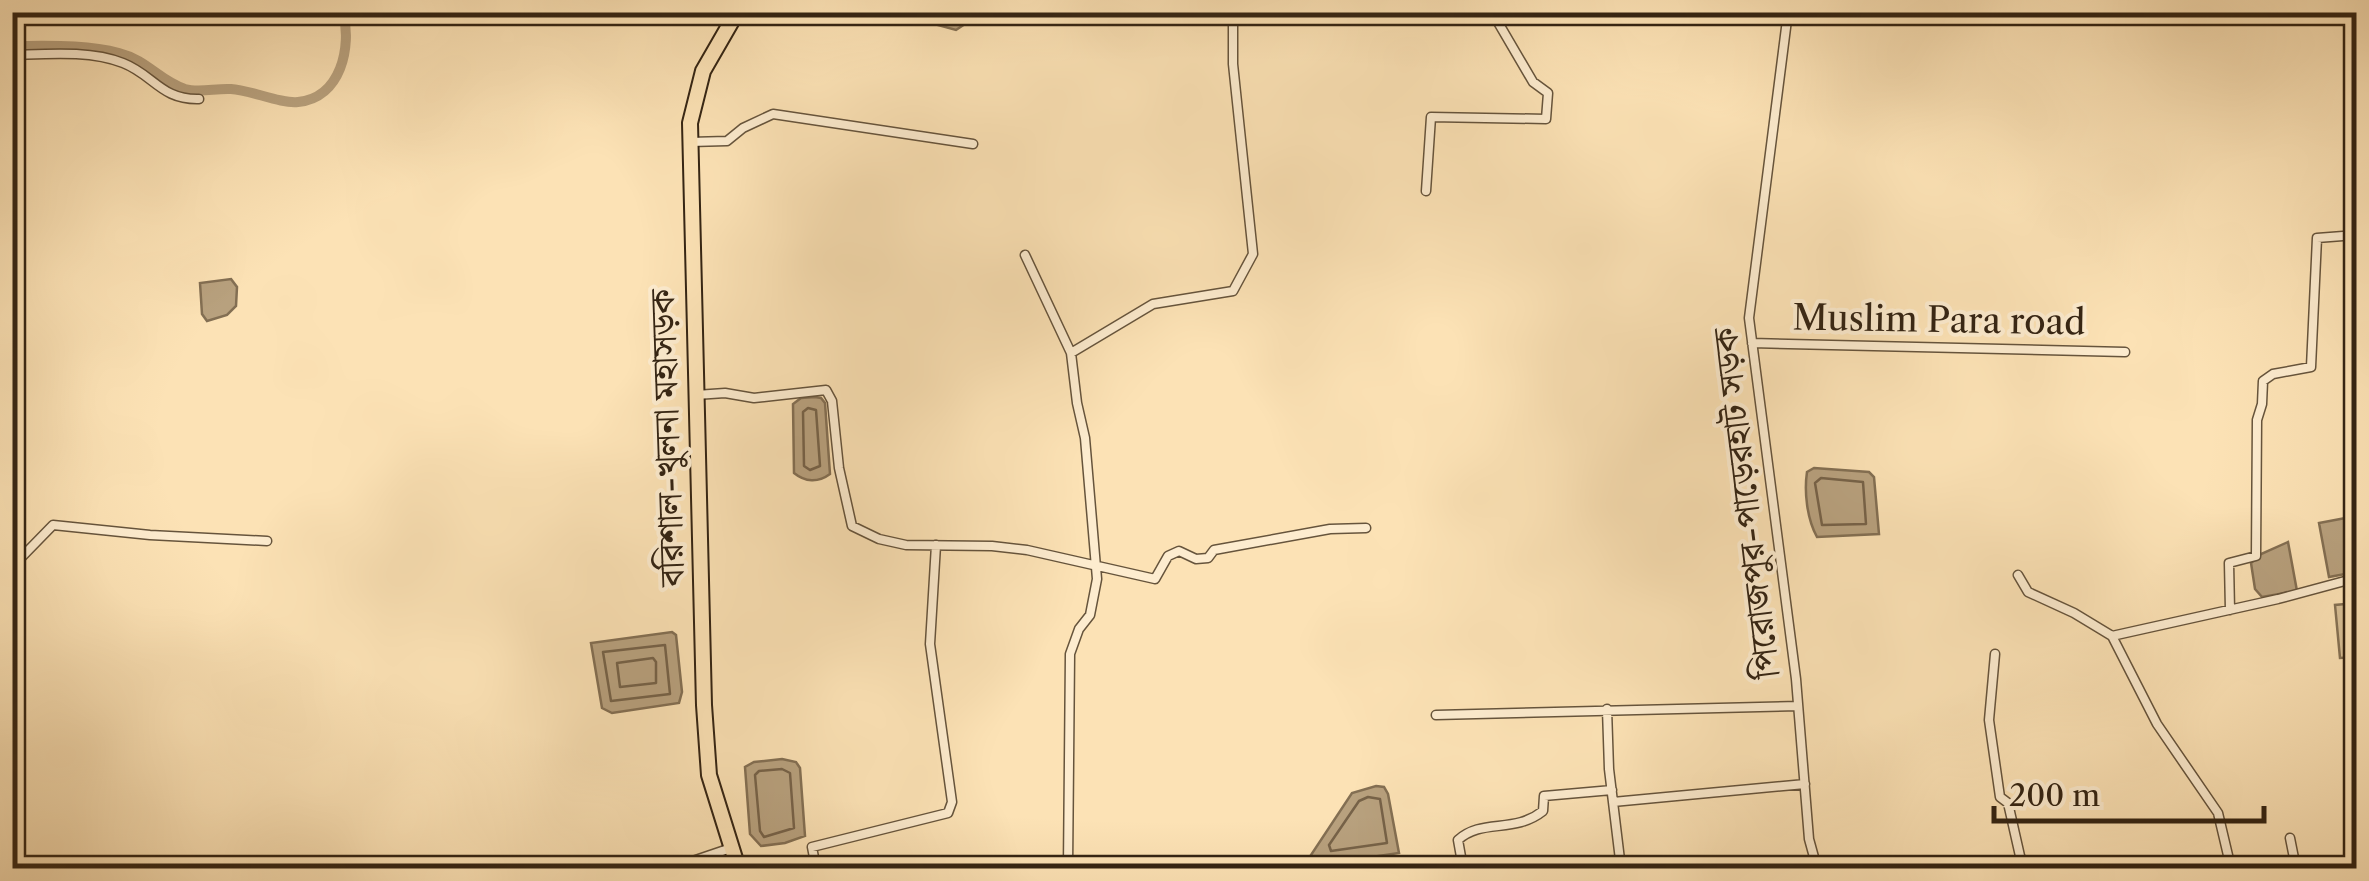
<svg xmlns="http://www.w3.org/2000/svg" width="2369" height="881" font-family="'Libre Caslon Text','Noto Serif Bengali',serif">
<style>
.green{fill:#dac299;stroke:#877356;stroke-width:2.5}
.water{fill:#b8a17e;stroke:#836f53;stroke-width:2.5}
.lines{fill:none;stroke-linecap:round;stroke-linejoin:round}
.shore{stroke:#766248;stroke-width:2.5}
.canal{stroke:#b8a17e;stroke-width:10}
.street-casing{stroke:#66543c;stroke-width:11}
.highway-casing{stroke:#342413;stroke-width:18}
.street{stroke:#fdeccf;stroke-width:8}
.highway{stroke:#fce2b5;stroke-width:14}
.labels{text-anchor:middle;stroke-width:8;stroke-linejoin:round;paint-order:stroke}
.street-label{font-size:35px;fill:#342413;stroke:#fdeccf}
</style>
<rect width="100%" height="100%" fill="#fce2b5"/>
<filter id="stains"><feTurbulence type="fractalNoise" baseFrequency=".002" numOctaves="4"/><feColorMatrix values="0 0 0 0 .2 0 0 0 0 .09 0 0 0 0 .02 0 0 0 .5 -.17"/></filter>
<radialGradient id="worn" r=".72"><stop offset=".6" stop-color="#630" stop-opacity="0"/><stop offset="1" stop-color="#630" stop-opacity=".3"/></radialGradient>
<path class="green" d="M2356 603V657L2340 658 2335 605Z"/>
<path class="water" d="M920 13V12L968 13 965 24 956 30 923 21Z
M231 279 237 287 236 306 227 315 207 321 202 314 200 283Z
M815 397 821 398 825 403 830 474C818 483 805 482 794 473L793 404 801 398Z
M1814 468 1869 472 1874 477 1879 534 1817 537C1807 519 1804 492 1807 472Z
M2356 516V572L2329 577 2319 523Z
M2288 542 2297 591 2262 597 2255 589 2251 563 2261 554Z
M672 632 676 635 682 692 679 703 612 713 602 708 591 643Z
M782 759 796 762 800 768 805 836 785 843 761 846 750 834 745 767 754 762Z
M1376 786 1384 787 1388 794 1399 853 1303 867 1352 793Z"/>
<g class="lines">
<path class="shore" d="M808 408 816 410 820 466 810 470 804 466 803 412Z
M1821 478 1863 482 1866 524 1822 525 1815 483Z
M665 645 670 694 611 701 603 652Z
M653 658 656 662V683L620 687 617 663Z
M782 769 790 773 794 828 764 837 760 831 755 775 759 771Z
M1368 797 1380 799 1387 843 1331 851 1329 845 1359 801Z"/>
<path class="canal" d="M12 46C47 46 86 44 119 53 147 60 160 81 185 89 199 93 216 88 231 89 251 90 280 104 298 102 341 98 352 47 343 12"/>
<g class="street-casing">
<path id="street" d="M1788 12 1749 318 1796 679 1809 839 1817 868
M12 55C47 54 90 50 123 63 154 75 161 100 199 99
M690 142 727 141 743 128 773 114 973 144
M1426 191 1431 117 1546 119 1548 93 1533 82 1492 12
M1025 255 1071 353 1077 403 1085 438 1097 579 1090 615 1079 629 1070 654 1068 868
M1752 343 2125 352
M1071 353 1153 304 1233 291 1253 254 1233 64V12
M696 395 725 393 754 398 826 390 832 401 839 468 852 526 879 539 906 545 992 546 1027 550 1155 579 1168 556 1179 551 1196 559 1208 558 1214 550 1330 529 1366 528
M12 567 53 525 150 535 267 541
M2018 575 2028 592 2074 613 2112 636 2157 724 2218 813 2231 868
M2230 610 2229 563 2256 556 2257 420 2262 404 2263 381 2273 374 2311 367 2317 238 2356 235
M2112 636 2278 599 2356 578
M1995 654 1989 720 2000 797 2008 803 2020 856 2026 868
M1607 709 1609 769 1621 868
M1436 715 1798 706
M1613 802 1805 784
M2290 838 2296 868
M672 868 731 848
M816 868 812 847 948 813 952 802 930 644 936 545
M1463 868 1458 840C1482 818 1514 834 1543 811L1544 796 1612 790"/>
</g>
<g class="highway-casing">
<path id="highway" d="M737 12 703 71 690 123 704 705 709 775 738 868"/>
</g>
<use href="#street" class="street"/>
<use href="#highway" class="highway"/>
</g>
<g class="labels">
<g class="street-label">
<text transform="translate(1939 320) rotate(1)" y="12">Muslim Para road</text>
<text transform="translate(667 438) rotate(-92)" y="12">বরিশাল-খুলনা মহাসড়ক</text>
<text transform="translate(1746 503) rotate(-97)" y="12">পিরোজপুর-পাড়েরহাট সড়ক</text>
</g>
</g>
<rect width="2369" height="881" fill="none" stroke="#fce2b5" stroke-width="50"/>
<rect x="15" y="15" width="2339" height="851" fill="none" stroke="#342413" stroke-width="5"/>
<rect x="25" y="25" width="2319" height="831" fill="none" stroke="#342413" stroke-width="2.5"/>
<path d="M1994 806v15h270v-15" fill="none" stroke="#342413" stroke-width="5"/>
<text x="2009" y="806" font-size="30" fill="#342413" stroke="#fdeccf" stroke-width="8" paint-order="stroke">200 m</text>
<rect width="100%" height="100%" filter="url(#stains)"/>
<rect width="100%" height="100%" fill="url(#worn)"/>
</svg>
